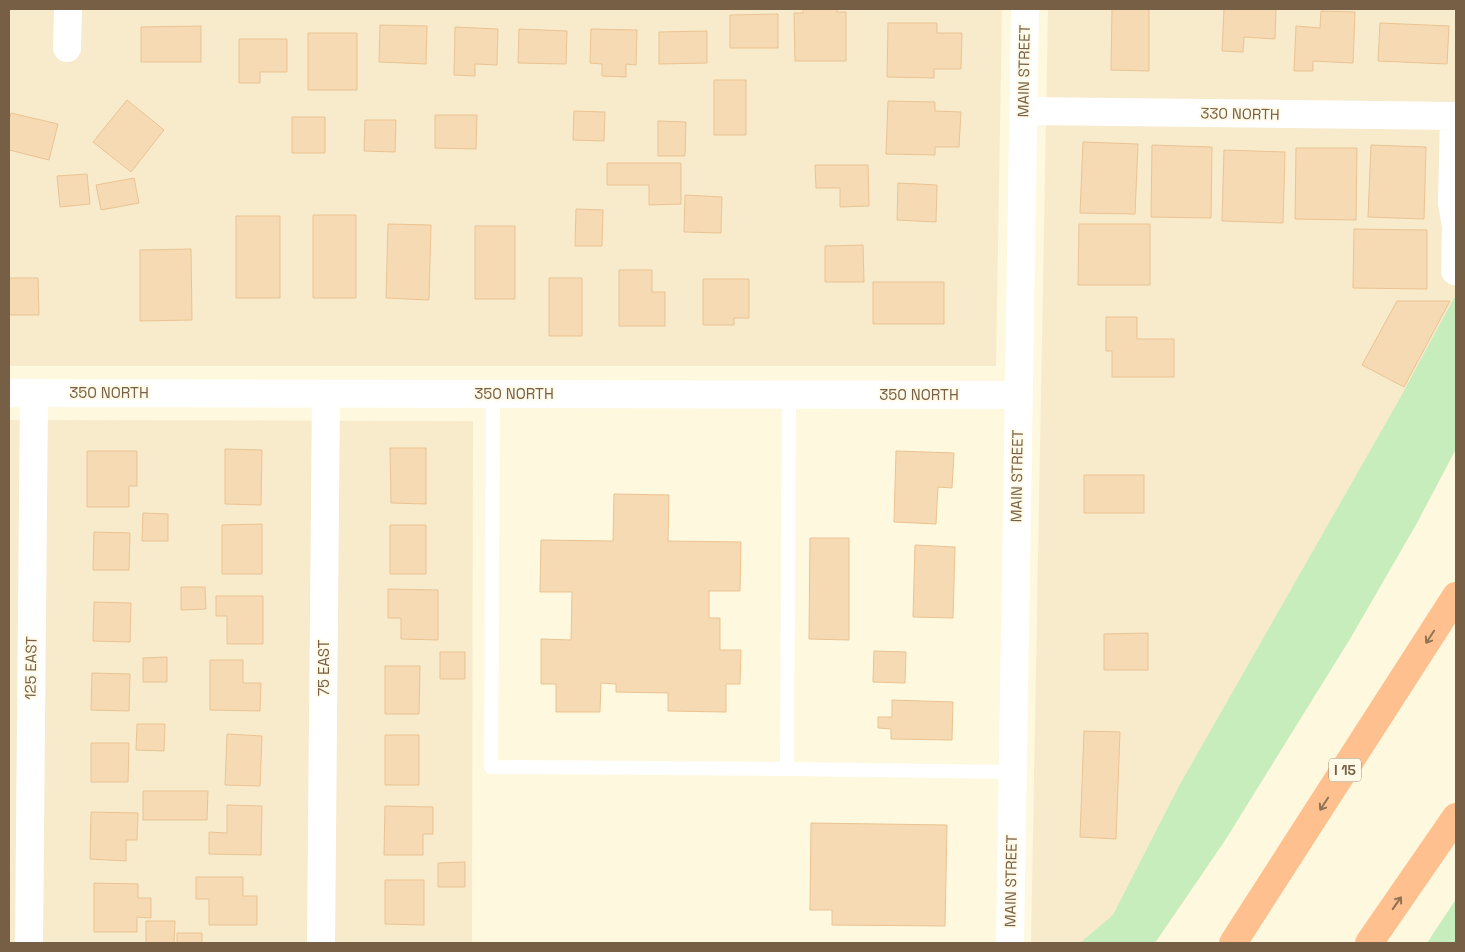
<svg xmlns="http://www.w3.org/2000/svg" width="1465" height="952" font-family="'Space Grotesk',sans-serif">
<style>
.residential{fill:#f7ebcc}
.green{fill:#c7edbc}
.building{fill:#f6dab3;stroke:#ebc392}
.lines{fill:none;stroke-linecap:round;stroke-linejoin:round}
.lane{stroke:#fff;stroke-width:14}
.street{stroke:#fff;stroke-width:28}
.secondary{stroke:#fff;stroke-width:28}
.highway{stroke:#ffc08f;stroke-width:28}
.oneway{stroke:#917253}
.labels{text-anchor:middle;stroke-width:4;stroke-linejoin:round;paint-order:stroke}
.shield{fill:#fffae7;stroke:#9f8e75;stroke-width:1}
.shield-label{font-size:14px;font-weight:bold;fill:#765f44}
.street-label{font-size:15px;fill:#765f44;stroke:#fffae7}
</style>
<rect width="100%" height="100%" fill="#fef8de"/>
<path class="residential" d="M9 9H1002L996 366H9Z
M1048 9H1456V358L1126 943H1031Z
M9 420 473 421 472 943H9Z"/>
<path class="green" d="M1454 298H1456V449L1417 523 1350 639 1226 839 1155 943H1080L1113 915 1179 786 1399 400Z
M1456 899V943H1427Z"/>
<path class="building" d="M803 9H837V12H846V61H795L794 13H803Z
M1112 9H1149V71L1111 70Z
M1224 9H1276L1275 39 1244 37 1243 52 1222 51Z
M1321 11 1355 12 1353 63 1313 61V71H1294L1296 26 1320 28Z
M778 14V48H730V15Z
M888 23H937V33H962L961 69H934V78L887 77Z
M1380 23 1449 26 1447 64 1378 61Z
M380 25 427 26 426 64 379 62Z
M201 26V62H141V27Z
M455 27 498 29 497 65 475 64V76L454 75Z
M519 29 567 31 566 64 518 63Z
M591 29 637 30 636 65 626 64V77L602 76V64L590 63Z
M707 31V63L659 64V32Z
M308 33H357V90H308Z
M239 39H287V72H260V83H239Z
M714 80H746V135H714Z
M127 100 164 130 131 172 93 142Z
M888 101 935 102V111L961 112 959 147H935V155L886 154Z
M574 111 605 112 604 141 573 140Z
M11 113 58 124 49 160 9 150V120Z
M435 115H477L476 149 435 148Z
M292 117H325V153H292Z
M365 120H396L395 152 364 151Z
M658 121 686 122 685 156H658Z
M1083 142 1138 144 1135 214 1080 213Z
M1152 145 1212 147 1211 218 1151 217Z
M1371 145 1426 147 1424 219 1368 217Z
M1296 148H1357L1356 220 1295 219Z
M1224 150 1285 152 1283 223 1222 221Z
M607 163H681V204L649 205V185H607Z
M815 165H868L869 206 840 207V188H816Z
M87 174 90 204 60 207 57 176Z
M134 178 139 203 101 210 96 185Z
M898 183 937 185 936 222 897 220Z
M685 195 722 197 721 233 684 232Z
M576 209 603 210 602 246H575Z
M313 215H356V298H313Z
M236 216H280V298H236Z
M388 224 431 225 429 300 386 298Z
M1079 224H1150V285H1078Z
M475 226H515V299H475Z
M1354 229 1427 230V289L1353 288Z
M863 245 864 282H825V246Z
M191 249 192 320 140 321V250Z
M619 270H652V292H665V326H619Z
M9 278H38L39 315H9Z
M549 278H582V336H549Z
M703 279H749V318H734V325H703Z
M873 282H944V324H873Z
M1397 301H1450L1404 387 1362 365Z
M1106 317H1137V339H1174V377H1112V351H1106Z
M390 448H426V504L391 503Z
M225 449 262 450 261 505 225 504Z
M87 451H137V486H129V507H87Z
M896 451 954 453 952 488 938 487 936 524 894 522Z
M1084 475H1144V513H1084Z
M614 494 669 495 668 541 741 542 740 591H709V618H720V650H741L740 684H726V712L668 711V693L616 692V684L601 683 600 712H556V684H541V639L571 640 572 592H540L541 540 613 541Z
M143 513 168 514V541H142Z
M262 524V574H222V525Z
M390 525H426V574H390Z
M94 532 130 533 129 570H93Z
M810 538H849V640L809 639Z
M915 545 955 547 953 618 913 617Z
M181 587H205L206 609 181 610Z
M388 589 438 590V640L401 639V618H388Z
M216 596H263V644H227V616H216Z
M94 602 131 603 130 642 93 641Z
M1148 633V670H1104V634Z
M874 651 906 652 905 683 873 682Z
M440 652H465V679H440Z
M167 657V682H143V658Z
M210 660H243V683H261L260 711 210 710Z
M385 666H420L419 714H385Z
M92 673 130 674 129 711 91 710Z
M892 700 953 702 952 740 891 739V729L878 728V717H892Z
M137 724H165L164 751 136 750Z
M1084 731 1120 732 1116 839 1080 837Z
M227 734 262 736 260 786 225 785Z
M385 735H419V785H385Z
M91 743H129L128 782H91Z
M143 791H208L207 820H143Z
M227 805 262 806 261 855 209 854V832L227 833Z
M385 806 433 807V834H423V855H384Z
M91 812 138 813 137 840H126V861L90 859Z
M811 823 947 825 945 926 832 925V910H810Z
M465 862V887H438V863Z
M196 877H243V896H257V925H209V899H196Z
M385 880H424V925L385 924Z
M94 883 138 884V898H151V918L137 917V932H94Z
M146 921H175L174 943H146Z
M177 933H202V943H177Z"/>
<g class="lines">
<path class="lane" d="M493 394 491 767 787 769 789 395
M787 769 1012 772"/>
<path class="street" d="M67 48 68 9
M1024 111 1456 116
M1454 116 1452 203 1456 226 1455 271
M29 943 34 393
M321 943 326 394"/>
<path class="secondary" d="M9 393 1019 395
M1010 943 1025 9"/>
<path class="highway" d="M1233 943 1456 596
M1369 943 1456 817"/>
</g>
<defs><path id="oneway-shaft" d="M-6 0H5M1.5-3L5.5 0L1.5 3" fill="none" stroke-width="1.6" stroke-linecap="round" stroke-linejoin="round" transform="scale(1.25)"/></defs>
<g class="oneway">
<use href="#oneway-shaft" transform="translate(1430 637) rotate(123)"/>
<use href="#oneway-shaft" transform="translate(1324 804) rotate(123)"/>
<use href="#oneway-shaft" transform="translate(1397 903) rotate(-55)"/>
</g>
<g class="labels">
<rect class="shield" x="1329" y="758.5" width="32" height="23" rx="4"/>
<g class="shield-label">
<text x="1345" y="775">I 15</text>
</g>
<g class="street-label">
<text transform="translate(1024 71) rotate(-89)" y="5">MAIN STREET</text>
<text transform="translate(1240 114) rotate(1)" y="5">330 NORTH</text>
<text x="109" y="398">350 NORTH</text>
<text x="514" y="399">350 NORTH</text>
<text x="919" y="400">350 NORTH</text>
<text transform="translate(1017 476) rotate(-89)" y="5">MAIN STREET</text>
<text transform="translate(31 668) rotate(-89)" y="5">125 EAST</text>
<text transform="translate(324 668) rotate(-90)" y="5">75 EAST</text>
<text transform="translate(1011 881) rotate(-89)" y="5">MAIN STREET</text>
</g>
</g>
<rect width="1465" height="952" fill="none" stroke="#765f44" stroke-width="20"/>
</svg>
